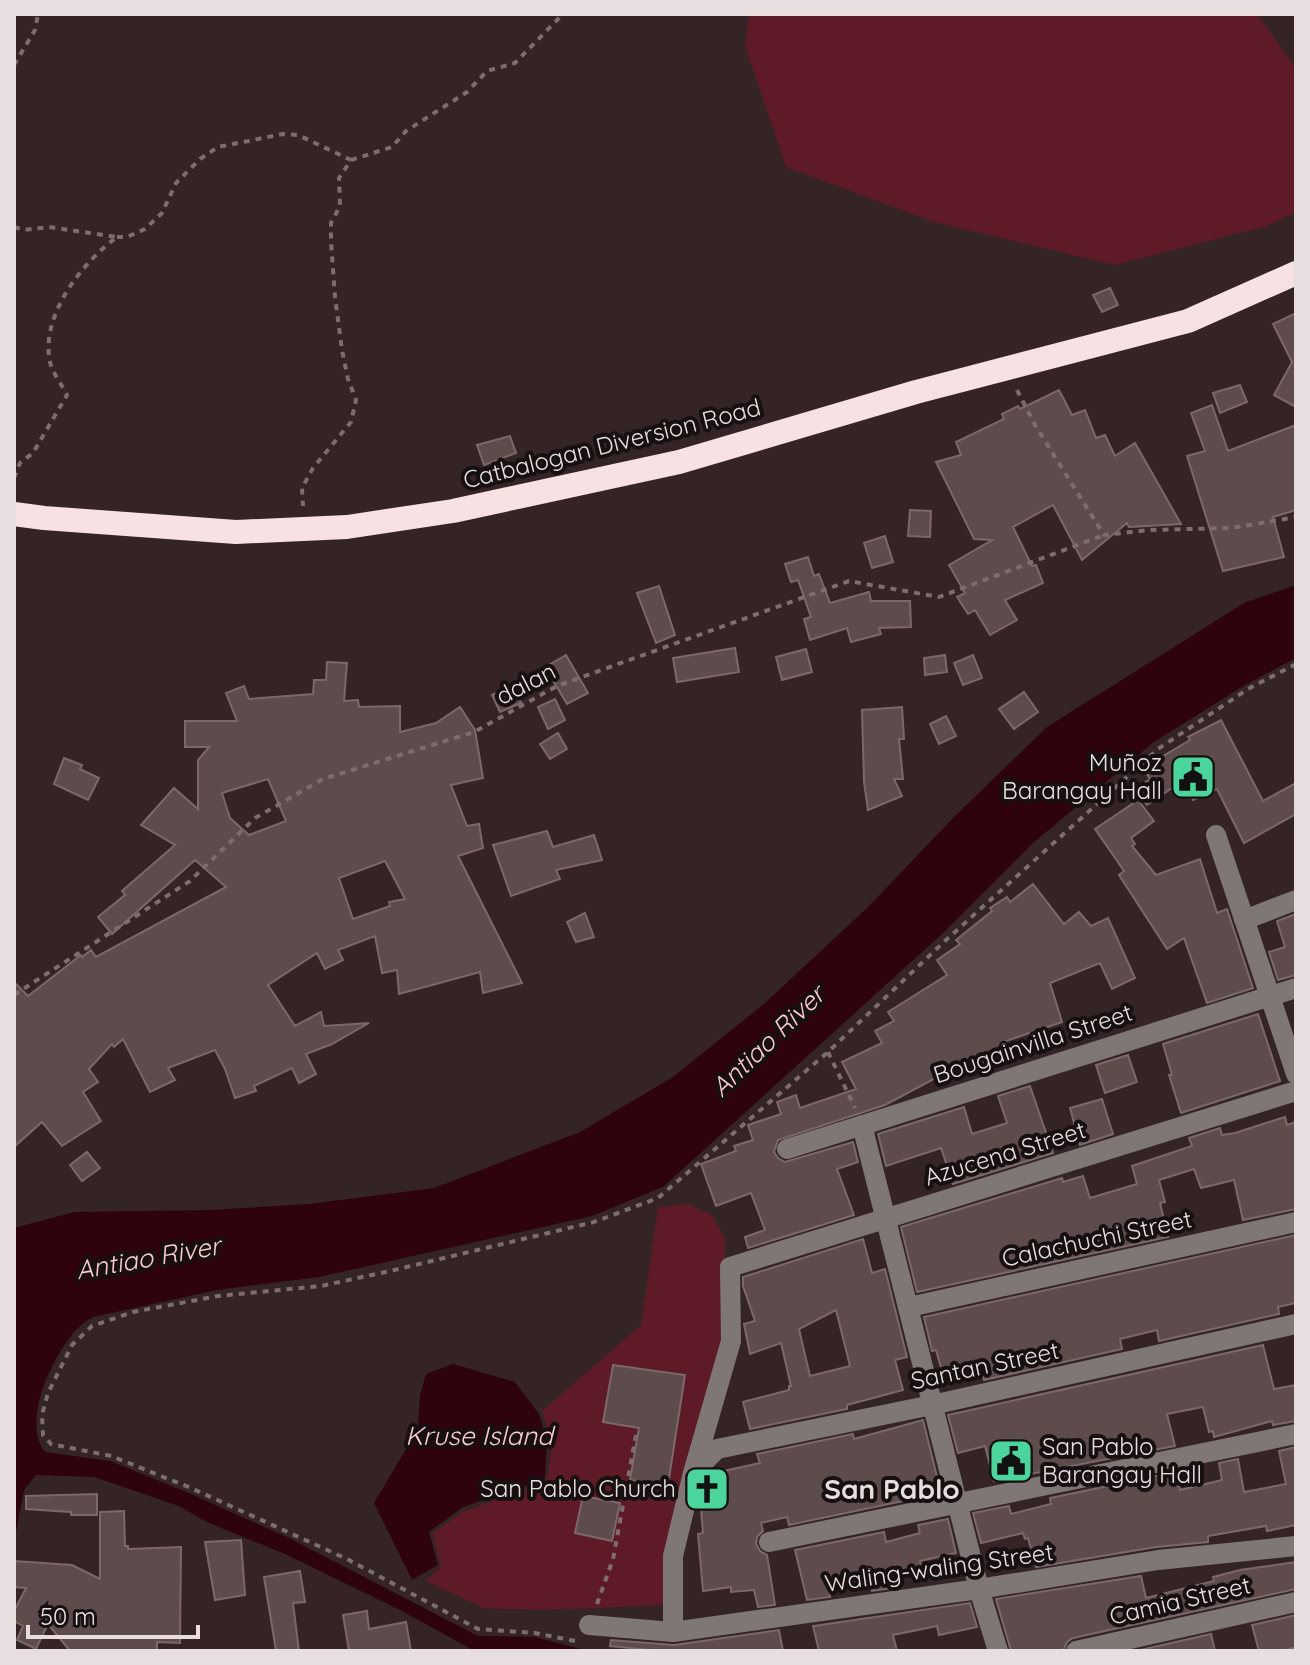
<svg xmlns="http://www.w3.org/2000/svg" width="1310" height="1665" font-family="Quicksand,sans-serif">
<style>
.green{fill:#5f1a28}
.water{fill:#2e030d}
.building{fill:#5e4c4d;stroke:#7b686a;stroke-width:2;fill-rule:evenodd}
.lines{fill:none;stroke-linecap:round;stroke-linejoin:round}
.path{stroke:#7c6e6f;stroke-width:4;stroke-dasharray:6 6;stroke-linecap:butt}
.minor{stroke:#7f7676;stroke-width:20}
.highway{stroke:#f7e1e3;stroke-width:24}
.labels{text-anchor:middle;stroke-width:8;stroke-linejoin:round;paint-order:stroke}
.street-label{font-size:24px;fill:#e9dedf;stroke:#171010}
.poi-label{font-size:24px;fill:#e9dedf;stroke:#171010;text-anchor:end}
.water-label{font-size:26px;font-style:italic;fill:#ffcacf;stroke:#171010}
.quarter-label{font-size:28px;font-weight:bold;fill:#e9dedf;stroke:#171010}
</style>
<rect width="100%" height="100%" fill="#342426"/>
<path class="green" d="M749 14H1257L1296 68V212L1267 226 1115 265 934 222 786 167 745 46Z
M689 1204 713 1216 725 1239 724 1341 665 1605 542 1610 483 1608 426 1581 441 1567 433 1533 463 1512 547 1481 552 1442 542 1411 641 1325 658 1207Z"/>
<path class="water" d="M1296 585V658L1245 685 1154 742 1033 843 943 933 663 1187 592 1216 319 1277 217 1290 93 1317C86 1321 79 1326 74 1332 52 1358 21 1422 45 1452L110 1461 189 1493 289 1538 478 1636 535 1637 588 1651 471 1649 402 1611 285 1554 209 1523 179 1506 94 1477 36 1475 24 1490 14 1542V1228L74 1212 210 1210 309 1204 434 1188 580 1132 673 1077 765 1003 869 906 955 816 1047 727 1244 603Z
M453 1364 515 1382 539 1414 547 1441 545 1479 463 1507 429 1532 438 1565 412 1580 374 1503 418 1429 420 1395 426 1374Z"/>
<path class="building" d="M1110 288 1118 305 1102 312 1093 295Z
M1296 313V407L1274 395 1292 362 1273 324Z
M1240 385 1247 402 1220 413 1213 393Z
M1059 390 1072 415 1085 410 1096 438 1105 435 1115 456 1135 443 1181 524 1129 527 1127 523 1082 560 1053 505 1013 527 1032 566 1036 565 1043 583 1005 600 1017 620 990 635 975 610 968 614 957 597 965 593 949 565 992 540 974 539 936 462 961 455 956 442 1004 419 1002 414 1018 406 1020 409Z
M1212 405 1228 451 1296 425V510L1273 517 1284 557 1223 571 1187 456 1205 451 1191 413Z
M510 436 516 453 484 465 477 445Z
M910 510 931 511 930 537 908 536Z
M885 536 893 562 872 568 864 543Z
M808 557 814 576 819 574 830 603 869 592 871 601H910L911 627 879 628 881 634 851 642 847 628 810 640 804 619 811 617 798 580 791 582 785 564Z
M659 586 675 635 656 643 637 593Z
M735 648 739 672 677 682 673 658Z
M806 649 812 672 782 680 776 657Z
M566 655 588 693 567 704 545 667Z
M945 655 947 672 925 675 924 658Z
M973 655 982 678 963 685 954 663Z
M327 662 347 663 344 701 358 700 359 707 400 706V732L436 723 460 707 475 730 483 778 451 785 467 826 479 824 483 848 458 856 522 983 483 993 480 972 399 994 397 970 382 973 375 936 338 950 343 960 325 969 317 953 268 985 295 1026 321 1012 324 1026 369 1023 332 1044 306 1054 316 1074 299 1083 292 1068 254 1086 256 1091 235 1098 225 1069 215 1050 168 1068 175 1080 150 1092 123 1039 114 1047 112 1044 89 1069 98 1082 83 1092 101 1121 62 1146 42 1122 14 1147V982L28 996 81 955 82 957 91 950 96 957 226 887 195 860 112 934 98 917 125 895 122 891 175 845 141 825 174 788 198 809V760L209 747H185V721H237L226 693 244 686 249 699 313 694 314 680H326ZM268 779 286 821 249 835 230 818 222 793ZM385 861 405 899 389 902 390 906 353 919 339 878Z
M514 685 521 703 500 712 492 695Z
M1024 692 1038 712 1014 729 999 709Z
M555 699 565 720 548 729 538 707Z
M902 707 904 739H899L903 779H894L902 796 868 810 864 782 862 710Z
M946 716 956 736 939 744 930 724Z
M1221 720 1263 801 1296 783V814L1244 843 1217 789 1193 800 1184 780 1147 805 1135 789 1150 779 1143 768 1190 740 1188 737Z
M558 733 567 749 550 759 540 744Z
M64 758 82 765 80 769 99 778 88 800 54 784Z
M1138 800 1154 821 1131 838 1135 844 1132 846 1156 875 1200 859 1217 913 1227 909 1253 988 1207 1003 1184 938 1167 949 1119 875 1124 871 1095 829Z
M547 831 553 847 594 835 602 860 556 870 560 879 511 896 493 845Z
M1033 884 1064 924 1079 912 1091 926 1108 918 1135 978 1112 989 1100 963 1050 983 1062 1022 1006 1041 1010 1049 979 1065 975 1057 885 1105 778 1140 774 1152 778 1158 785 1162 853 1142 858 1162 837 1169 854 1215 748 1248 745 1237 765 1230 751 1193 716 1206 701 1164 736 1151 734 1146 753 1140 748 1125 781 1114 777 1102 796 1095 800 1108 856 1089 842 1062 882 1043 875 1031 894 1021 888 1012 947 975 937 960 960 944 956 940 992 911 990 908 1007 897 1010 902Z
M585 913 594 937 576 942 567 922Z
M1296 914V975L1278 980 1269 952 1285 947 1277 921Z
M1258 1014 1280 1081 1181 1113 1169 1075H1172L1163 1044Z
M1128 1055 1137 1082 1105 1093 1096 1065Z
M1030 1086 1053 1153 953 1184 941 1148 886 1166 878 1134 964 1107 972 1134 1007 1123 998 1096Z
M1102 1099 1113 1134 1080 1145 1070 1108Z
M1285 1117 1287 1125 1296 1122V1209L1243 1220 1234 1180 1201 1188 1194 1169 1159 1180 1165 1202 1160 1203 1168 1237 917 1292 901 1227 1062 1178 1063 1182 1083 1176 1090 1198 1137 1184 1132 1166 1192 1146 1189 1138 1220 1128 1222 1135 1235 1133Z
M87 1152 100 1168 82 1181 70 1165Z
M1296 1235V1303L1278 1307 1279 1314 1159 1341 1157 1330 1120 1339 1122 1349 984 1380 979 1362 942 1371 936 1350 932 1351 924 1317Z
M863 1239 872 1273 885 1269 907 1357 895 1360 903 1390 847 1405V1409L750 1429 743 1402 789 1390V1386H791L781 1343 750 1354 744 1324 755 1321 743 1286V1277ZM836 1310 850 1366 810 1376 799 1329Z
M1263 1345 1274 1389 1296 1385V1421L1273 1425 1272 1421 1214 1437 1213 1431 1209 1432 1203 1407 1167 1414 1175 1446 994 1481 985 1446 958 1453 948 1415Z
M613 1365 685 1375 668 1485 630 1480 639 1428 603 1422Z
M923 1420 941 1493 789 1525 787 1517 761 1523 763 1531 757 1537 756 1544 760 1551 767 1555 775 1605 758 1607 754 1590 731 1592V1587L703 1591 698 1534 703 1533 700 1498 705 1480 710 1474 760 1463 757 1454 853 1434 854 1439Z
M1296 1447V1525L1267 1531 1266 1526 1208 1536V1542L1156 1547 1036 1567 1028 1538 1025 1539 1023 1533 981 1543 973 1513 1009 1506 1011 1514 1051 1504 1050 1498 1176 1472 1180 1490 1222 1480 1219 1463 1238 1459 1244 1492 1286 1484 1279 1451Z
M97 1494V1515H71V1512L26 1509V1496Z
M583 1496 620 1503 612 1541 575 1533Z
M124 1511 125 1546H128V1549L181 1547 180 1643 157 1642V1651H70L48 1624 36 1649 17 1640 23 1626 14 1621V1611L26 1588 14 1587 15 1561 72 1565 100 1579V1512Z
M948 1519 956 1553 920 1561 921 1565 891 1572 894 1588 872 1591 869 1578 828 1587 830 1597 807 1600 795 1550 884 1532 886 1542 920 1533 918 1525Z
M241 1540 245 1595 215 1600 205 1542Z
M1296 1562V1589L1073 1638 1067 1642 1063 1651H1011L996 1599 1141 1576 1146 1598 1214 1581 1213 1577 1240 1570Z
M300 1571 305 1602 293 1603 299 1651H276L264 1577Z
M970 1603 977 1627 939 1635 937 1626 893 1635 897 1651H819L813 1626Z
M367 1611 369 1629 406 1622 411 1651H349L343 1615Z
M1296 1615V1647L1283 1651H1259L1252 1625Z
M779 1630 783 1651H660L610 1646 611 1640 674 1645Z
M1211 1634 1215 1651H1136Z"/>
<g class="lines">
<path class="path" d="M14 65 35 30 38 14
M351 160 392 147 406 131 467 92 487 71 515 63 563 14
M14 227 24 230 49 227 117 237C83 262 40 315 50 362 52 372 62 385 67 395L33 453 20 463 14 478
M117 237H127L145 229 162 213 176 183 200 159 218 147 283 134 298 135 351 160 339 178 340 206 331 223V242L335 297 342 350 348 379 356 400 351 422 313 468 302 488 303 506
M1017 390 1035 425 1104 535 1149 530 1231 528 1296 517
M14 995 190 881 255 818 323 779 474 732 557 686 849 581 939 597 1104 535
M828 1052 855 1108
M597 1604 613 1559 636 1435
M575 1641 535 1633 478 1629 347 1559 191 1488 111 1456 51 1444 43 1435 42 1415 48 1393 72 1345 92 1326 133 1312 218 1296 321 1286 390 1271 594 1222 658 1198 828 1052 946 940 1158 749 1248 689 1296 664"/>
<path class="minor" d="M1216 835 1296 1074
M1244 920 1296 900
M862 1125 979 1589 998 1651
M787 1149 1296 988
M909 1307 1296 1222
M695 1471 717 1449 932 1405 1296 1324
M769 1542 1296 1434
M589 1625 673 1632 979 1589 1158 1560 1296 1546
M673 1632V1556L693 1473 731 1341 730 1267 1296 1091
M1076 1651 1296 1602"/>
<path class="highway" d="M14 514 44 518 236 532 347 527 453 511 679 462 916 392 1188 321 1296 273"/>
</g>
<defs>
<g id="civic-square" transform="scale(2.3)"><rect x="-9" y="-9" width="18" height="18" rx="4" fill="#4bd49b" stroke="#171010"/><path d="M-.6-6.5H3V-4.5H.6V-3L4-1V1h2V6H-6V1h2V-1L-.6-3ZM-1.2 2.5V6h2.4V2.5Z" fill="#111"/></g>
<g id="church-square" transform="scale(2.3)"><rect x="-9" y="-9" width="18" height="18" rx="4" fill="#4bd49b" stroke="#171010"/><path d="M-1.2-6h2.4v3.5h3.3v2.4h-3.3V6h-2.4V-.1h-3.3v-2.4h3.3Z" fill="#111"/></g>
</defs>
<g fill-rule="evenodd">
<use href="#civic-square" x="1193" y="777"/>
<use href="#civic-square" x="1011" y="1461"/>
<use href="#church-square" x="707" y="1489"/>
</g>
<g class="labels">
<g class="street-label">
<text transform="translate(612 444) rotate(-14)" y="8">Catbalogan Diversion Road</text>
<text transform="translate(526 684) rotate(-27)" y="8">dalan</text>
<text transform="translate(1033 1044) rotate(-18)" y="8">Bougainvilla Street</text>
<text transform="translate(1005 1154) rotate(-17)" y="8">Azucena Street</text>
<text transform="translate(1097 1239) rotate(-12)" y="8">Calachuchi Street</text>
<text transform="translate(985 1366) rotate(-12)" y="8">Santan Street</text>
<text transform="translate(939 1568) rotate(-8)" y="8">Waling-waling Street</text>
<text transform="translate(1180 1601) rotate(-13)" y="8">Camia Street</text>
</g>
<g class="poi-label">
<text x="1162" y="771">Muñoz<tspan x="1162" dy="28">Barangay Hall</tspan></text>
<text x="1042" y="1455" text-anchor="start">San Pablo<tspan x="1042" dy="28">Barangay Hall</tspan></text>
<text x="676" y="1497">San Pablo Church</text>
</g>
<g class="water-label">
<text transform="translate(768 1041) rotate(-44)" y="9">Antiao River</text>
<text transform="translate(148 1258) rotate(-10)" y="9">Antiao River</text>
<text x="479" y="1445">Kruse Island</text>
</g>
<g class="quarter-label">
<text x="892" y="1499">San Pablo</text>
</g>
</g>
<rect width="1310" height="1665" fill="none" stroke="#e9dedf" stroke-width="32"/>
<path d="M28 1625v12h170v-12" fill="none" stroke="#e9dedf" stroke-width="4"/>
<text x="40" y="1625" font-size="24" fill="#e9dedf" stroke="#171010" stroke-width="6" paint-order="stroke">50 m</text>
</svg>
